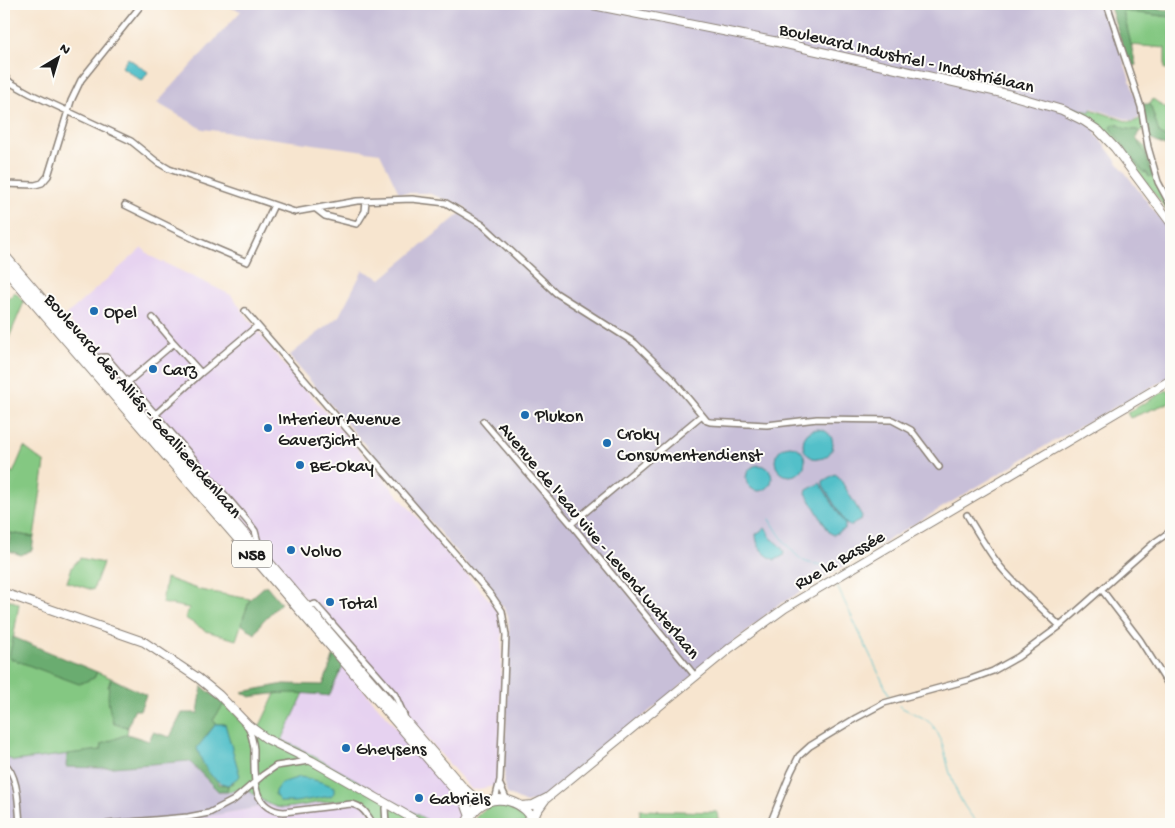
<svg xmlns="http://www.w3.org/2000/svg" width="1175" height="828" font-family="'Gochi Hand',sans-serif">
<style>
.built{fill:#e6d2f0}
.industrial{fill:#c8bfd8}
.green{fill:#84c882;stroke:#50724f}
.forest{fill:#6bac70;stroke:#446446}
.water{fill:#52c0c9;stroke:#376e72}
.lines{fill:none;stroke-linecap:round;stroke-linejoin:round}
.stream{stroke:#52c0c9;stroke-width:1}
.street-casing{stroke:#8a8076;stroke-width:8}
.secondary-casing{stroke:#8a8076;stroke-width:10}
.highway-casing{stroke:#8a8076;stroke-width:11}
.street{stroke:#fff;stroke-width:5}
.secondary{stroke:#fff;stroke-width:8}
.highway{stroke:#fff;stroke-width:9}
.poi-dot{fill:#1f6fb2;stroke:#fdfcf7;stroke-width:2}
.labels{text-anchor:middle;stroke-width:4;stroke-linejoin:round;paint-order:stroke}
.shield{fill:#fdfcf7;stroke:#605f5e;stroke-width:1}
.shield-label{font-size:16px;font-weight:bold;fill:#1c1c1c}
.street-label{font-size:18px;fill:#1c1c1c;stroke:#fdfcf7}
.poi-label{font-size:18px;fill:#1c1c1c;stroke:#fdfcf7;text-anchor:start}
</style>
<rect width="100%" height="100%" fill="#fdfcf7"/>
<filter id="ink" filterUnits="userSpaceOnUse"><feTurbulence type="fractalNoise" baseFrequency=".02" numOctaves="2"/><feDisplacementMap in="SourceGraphic" scale="10" xChannelSelector="R" yChannelSelector="G"/><feConvolveMatrix kernelMatrix="1 2 1 2 8 2 1 2 1" color-interpolation-filters="sRGB"/></filter>
<filter id="wash" filterUnits="userSpaceOnUse"><feTurbulence type="fractalNoise" baseFrequency=".0096" numOctaves="4" result="noise"/><feDisplacementMap in="SourceGraphic" scale="20" xChannelSelector="R" yChannelSelector="G"/><feGaussianBlur stdDeviation="1.12" result="paint"/><feColorMatrix in="noise" values="0 0 0 0 0 0 0 0 0 0 0 0 0 0 0 0 0 1.4 0 .05"/><feComposite in="paint" operator="in"/></filter>
<g filter="url(#wash)">
<rect width="100%" height="100%" fill="#f7e5cf"/>
<path class="built" d="M142 248 152 257 231 295 275 354 499 611 502 629 500 785 472 790 297 590 65 316Z
M343 666 459 801 465 814 464 820 460 824H434L297 747 281 740 304 693 329 696Z
M353 800 361 802 366 806 378 824H167L271 805 281 808 338 801Z"/>
<path class="industrial" d="M219 4H1106L1140 112V117L1132 121 1092 108 1090 112 1102 121 1095 133 1171 233V376L1052 442 774 608 702 669 539 800 526 803 507 794 504 782 509 631 508 616 504 608 289 356 339 316 363 270 381 279 467 208 428 193H399L380 153 203 129 157 103 241 11Z
M4 656 79 684 67 767 100 768 189 761 219 792H228L245 788 271 805 166 824H4Z"/>
<path class="green" d="M1123 11 1171 17V69H1165V48L1131 45Z
M1153 99 1167 109H1171V141L1159 133 1150 104Z
M1067 106 1090 112 1091 109 1129 122H1133L1142 118 1144 129 1139 132 1137 130 1125 129 1119 125 1114 124 1111 127 1127 150 1142 147 1137 141 1144 145 1146 149 1157 186 1171 210V216L1113 138 1096 123Z
M15 292 24 302 8 340 4 338V303Z
M1167 390 1171 394V402L1130 418 1127 413Z
M24 447 45 463 34 537 4 532V466L13 473Z
M80 558 103 563 93 590 67 582 72 567Z
M166 578 200 590 250 599 236 640 206 631 185 618 189 608 162 603Z
M4 597 19 604 10 658 94 678 97 672 111 678 108 687 126 728 128 727 127 734 103 744 102 750 14 761 4 756Z
M276 692 304 693 282 740 297 747 434 824H378C374 817 369 807 362 803 345 794 302 808 282 808 268 807 256 795 245 788L227 792 228 785 233 783 225 724H216L213 720 224 704 256 734Z
M497 805C511 805 523 811 529 824H472C478 813 484 808 497 805Z
M640 810 717 812 718 819 731 824H639Z"/>
<path class="forest" d="M1109 4 1171 10V17L1123 11 1136 65 1130 68Z
M1142 104H1150L1159 133 1171 141V149L1150 139Z
M1114 124 1119 125 1125 129 1138 130 1139 132 1136 138 1145 153 1152 176 1149 177 1146 172 1144 173 1114 133 1111 127Z
M11 533 34 537 32 550 21 555 7 550Z
M266 585 281 603 262 622 255 634 241 624 250 599Z
M13 637 97 672 94 678 79 684 9 658Z
M334 655 343 666 329 696C299 692 280 692 250 697L242 692 284 684 323 685Z
M111 678 146 695 140 710H134L128 727 114 724C108 708 106 695 111 678Z
M202 686 224 704 213 720 216 724 205 737 219 784 228 785 227 792H219L189 761 100 768 66 767 67 754 101 750 102 744 127 734 149 741 153 732 170 737 182 713H198Z"/>
<path class="water" d="M128 58 148 72 142 81 122 67Z
M803 444a15 15 0 1 1 30 0a15 15 0 1 1-30 0Z
M775 461a15 15 0 1 1 30 0a15 15 0 1 1-30 0Z
M746 478a13 13 0 1 1 26 0a13 13 0 1 1-26 0Z
M835 474 839 477 862 516 861 520 850 526 846 524 823 485V481Z
M820 483 845 524V529L833 535 829 532 806 493 807 490Z
M765 528C769 531 769 535 772 539 778 545 779 543 784 552L783 556 775 560C764 555 756 547 756 534Z
M216 724H225L240 776 228 785C210 781 203 765 197 748Z
M300 777C312 779 323 782 334 787V793L331 796 295 802H281L275 795V791L281 783Z"/>
<g class="lines">
<path class="stream" d="M770 519C777 532 793 556 806 562 814 565 823 563 829 569
M837 586 889 695
M899 706C910 713 925 716 933 726 943 739 945 755 949 770 955 791 964 810 979 824"/>
</g>
</g>
<g filter="url(#ink)">
<g class="lines">
<g class="street-casing">
<path id="street" d="M1107 4 1141 107 1148 147 1158 182 1171 206
M4 76 11 83 31 94 131 141 157 162 169 169 295 212 357 201 412 199 446 203 483 225 556 293 635 343 673 380 707 421 710 422 767 425 817 419 892 420 911 430 939 467
M4 184 35 185 42 183 48 176 71 101 81 80 142 4
M125 205 198 241 247 262 274 205
M316 209 325 216 357 224 365 211 366 201
M245 311 491 595 502 611 506 635 500 780 495 800
M153 318 174 343
M92 358 106 357 249 523 255 531 261 553
M128 382 174 343 201 373
M156 414 201 373 257 326
M483 421 571 524 696 677
M967 515C977 532 987 549 999 565 1017 587 1039 606 1060 626
M571 524 702 415
M1102 590 1140 640 1171 689
M306 607 315 604 395 695 404 715
M248 726C251 734 253 741 254 749 254 773 250 810 284 812L351 804C363 806 367 814 373 824
M4 763C19 776 18 805 20 824
M500 785 507 800
M108 824 188 817 209 813 234 800 263 775 276 766 309 761
M386 824 385 808 388 805
M770 824 791 772 799 756 810 746 856 718 884 703 968 680 993 671 1018 657 1060 626 1155 542 1171 531"/>
</g>
<g class="secondary-casing">
<path id="secondary" d="M588 4 773 41 1011 95 1062 110 1084 121 1099 131 1115 148 1171 223
M4 593 144 642 198 678 219 695 248 725 267 739 312 761 422 824
M521 806 533 805 547 798 730 648 785 608 1171 380
M533 820 537 811 545 800"/>
</g>
<g class="highway-casing">
<path id="highway" d="M4 255 462 787 475 799 484 803
M4 268 457 792 466 804 470 815
M466 824C469 818 472 812 477 808 496 791 526 801 535 824"/>
</g>
<use href="#street" class="street"/>
<use href="#secondary" class="secondary"/>
<use href="#highway" class="highway"/>
</g>
</g>
<g class="poi-dot">
<circle cx="94" cy="311" r="5"/>
<circle cx="153" cy="369" r="5"/>
<circle cx="525" cy="415" r="5"/>
<circle cx="268" cy="428" r="5"/>
<circle cx="607" cy="443" r="5"/>
<circle cx="300" cy="465" r="5"/>
<circle cx="291" cy="550" r="5"/>
<circle cx="330" cy="602" r="5"/>
<circle cx="346" cy="748" r="5"/>
<circle cx="419" cy="798" r="5"/>
</g>
<g class="labels">
<rect class="shield" x="232" y="540.5" width="40" height="27" rx="4"/>
<g class="shield-label">
<text x="252" y="560">N58</text>
</g>
<g class="street-label">
<text transform="translate(907 57) rotate(13)" y="6">Boulevard Industriel - Industriélaan</text>
<text transform="translate(144 405) rotate(49)" y="6">Boulevard des Alliés - Geallieerdenlaan</text>
<text transform="translate(600 540) rotate(50)" y="6">Avenue de l'eau vive - Levend waterlaan</text>
<text transform="translate(839 559) rotate(-30)" y="6">Rue la Bassée</text>
</g>
<g class="poi-label">
<text x="104" y="317">Opel</text>
<text x="163" y="375">Carz</text>
<text x="535" y="421">Plukon</text>
<text x="278" y="424">Interieur Avenue<tspan x="278" dy="21">Gaverzicht</tspan></text>
<text x="617" y="439">Croky<tspan x="617" dy="21">Consumentendienst</tspan></text>
<text x="310" y="471">BE-Okay</text>
<text x="301" y="556">Volvo</text>
<text x="340" y="608">Total</text>
<text x="356" y="754">Gheysens</text>
<text x="429" y="804">Gabriëls</text>
</g>
</g>
<rect width="1175" height="828" fill="none" stroke="#fdfcf7" stroke-width="20"/>
<g transform="translate(58 58) rotate(38)" stroke="#fdfcf7" stroke-width="4" paint-order="stroke">
<path d="M0-4L9 19L0 12L-9 19Z" fill="#1c1c1c"/>
<text y="-8" font-size="14" font-weight="bold" text-anchor="middle" fill="#1c1c1c">N</text>
</g>
</svg>
